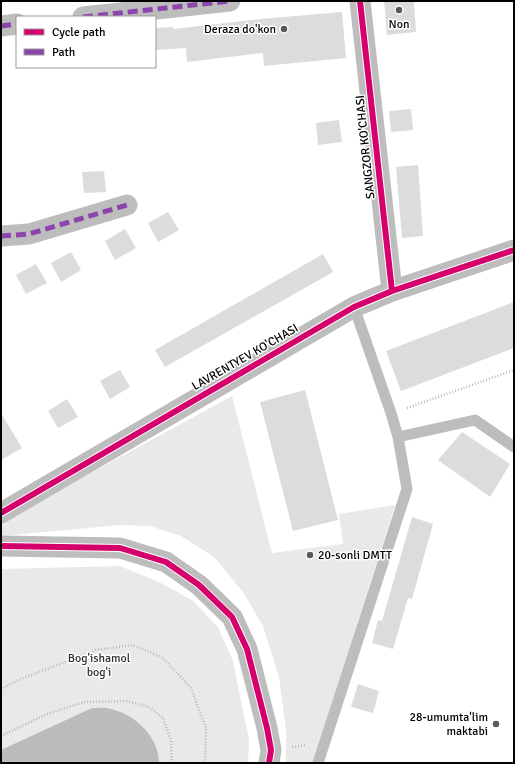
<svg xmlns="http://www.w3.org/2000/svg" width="515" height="764" font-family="Signika,sans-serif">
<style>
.green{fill:#e9e9e9}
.water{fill:#bbb}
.building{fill:#dcdcdc}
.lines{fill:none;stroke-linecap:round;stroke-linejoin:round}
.path{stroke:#b8b8b8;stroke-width:2.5;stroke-dasharray:1 2;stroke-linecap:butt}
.service{stroke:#bdbdbd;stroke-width:11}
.minor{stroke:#bdbdbd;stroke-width:21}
.quiet{stroke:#8e44ad;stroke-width:5;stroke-dasharray:10 5;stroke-linecap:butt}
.cycleway-casing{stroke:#fff;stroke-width:8}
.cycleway{stroke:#d6006c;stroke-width:6}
.poi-dot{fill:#595959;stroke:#fff;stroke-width:1.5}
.labels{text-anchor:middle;stroke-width:3;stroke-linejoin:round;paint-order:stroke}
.poi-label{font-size:12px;fill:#000;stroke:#fff;text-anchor:end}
.street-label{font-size:12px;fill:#000;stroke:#fff}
.park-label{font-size:12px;fill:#2e2e2e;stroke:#fff}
</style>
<rect width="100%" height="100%" fill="#fff"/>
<path class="green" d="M232 396 272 553 343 544 339 514 395 505 313 763H286V730L279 677 263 626 243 592 214 557 181 536 150 526 120 525 1 536V522Z
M120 566 159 582 192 600 218 627 233 661 249 740 248 763H1V569Z"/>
<path class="water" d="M92 708C98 708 105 707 111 709 135 714 159 737 159 763H1V750Z"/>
<path class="building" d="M384 1H414L416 32 387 35Z
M342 12 346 58 264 66 263 53 187 62 186 48 155 50V28L173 27V29L260 19Z
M411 109 413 130 391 132 389 111Z
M339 120 342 142 318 145 316 123Z
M418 165 423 236 402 238 396 167Z
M104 171 106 192 84 193 82 172Z
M168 212 179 230 158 242 148 223Z
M125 229 136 248 115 260 105 241Z
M71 252 81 270 61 282 51 263Z
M323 254 333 272 165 367 155 350Z
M36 264 47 283 26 294 16 275Z
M514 302V348L401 391 386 351Z
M120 370 130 387 110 399 100 381Z
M305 390 338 520 293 531 260 402Z
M67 399 78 417 58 428 48 411Z
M1 413 22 448 1 460Z
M462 432 510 464 490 497 438 460Z
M412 517 433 524 412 599 408 598 393 649 372 643 378 620 382 621Z
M358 684 379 691 373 713 351 707Z"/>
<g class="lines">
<path class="path" d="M407 408 514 370
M1 689 21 679 96 650 133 645 163 658 191 688 206 728 205 763
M1 736 47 714 84 702 126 701 149 707 163 718 171 740 172 763
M292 747 306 745"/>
<path class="service" d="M398 437 475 420 514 447
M318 763 407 489 398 437 391 413 354 307"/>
<path class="minor" d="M360 1 392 291
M83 17 230 1
M1 26 17 24
M1 236 29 234 127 205
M1 513 354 307 392 291 514 250
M1 546 120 548 166 562 199 585 232 617 247 649 267 728 271 750 269 763"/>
<path class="quiet" d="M83 17 230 1
M1 26 17 24
M1 236 29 234 127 205"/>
<g class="cycleway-casing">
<path id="cycleway" d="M360 1 392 291
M1 513 354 307 392 291 514 250
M1 546 120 548 166 562 199 585 232 617 247 649 267 728 271 750 269 763"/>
</g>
<use href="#cycleway" class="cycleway"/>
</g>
<g class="poi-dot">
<circle cx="399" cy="10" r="4"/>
<circle cx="284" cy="29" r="4"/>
<circle cx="310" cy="555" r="4"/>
<circle cx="496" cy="724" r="4"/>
</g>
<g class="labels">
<g class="poi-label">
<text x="399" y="28" text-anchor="middle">Non</text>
<text x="276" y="33">Deraza do'kon</text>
<text x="318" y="559" text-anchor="start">20-sonli DMTT</text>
<text x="488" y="721">28-umumta'lim<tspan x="488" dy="14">maktabi</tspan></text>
</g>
<g class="street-label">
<text transform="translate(365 147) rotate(-96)" y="4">SANGZOR KO'CHASI</text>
<text transform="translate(245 357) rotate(-30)" y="4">LAVRENTYEV KO'CHASI</text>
</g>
<g class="park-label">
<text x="99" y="662">Bog'ishamol<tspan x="99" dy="14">bog'i</tspan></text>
</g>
</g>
<rect width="515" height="764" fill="none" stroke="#000000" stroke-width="4"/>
<rect x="16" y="16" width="140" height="52" fill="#ffffff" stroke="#999999"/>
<rect x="24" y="29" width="20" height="6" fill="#d6006c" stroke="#999999"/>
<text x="52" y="36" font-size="12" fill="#000000">Cycle path</text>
<rect x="24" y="49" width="20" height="6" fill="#8e44ad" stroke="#999999"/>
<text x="52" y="56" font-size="12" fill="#000000">Path</text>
</svg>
